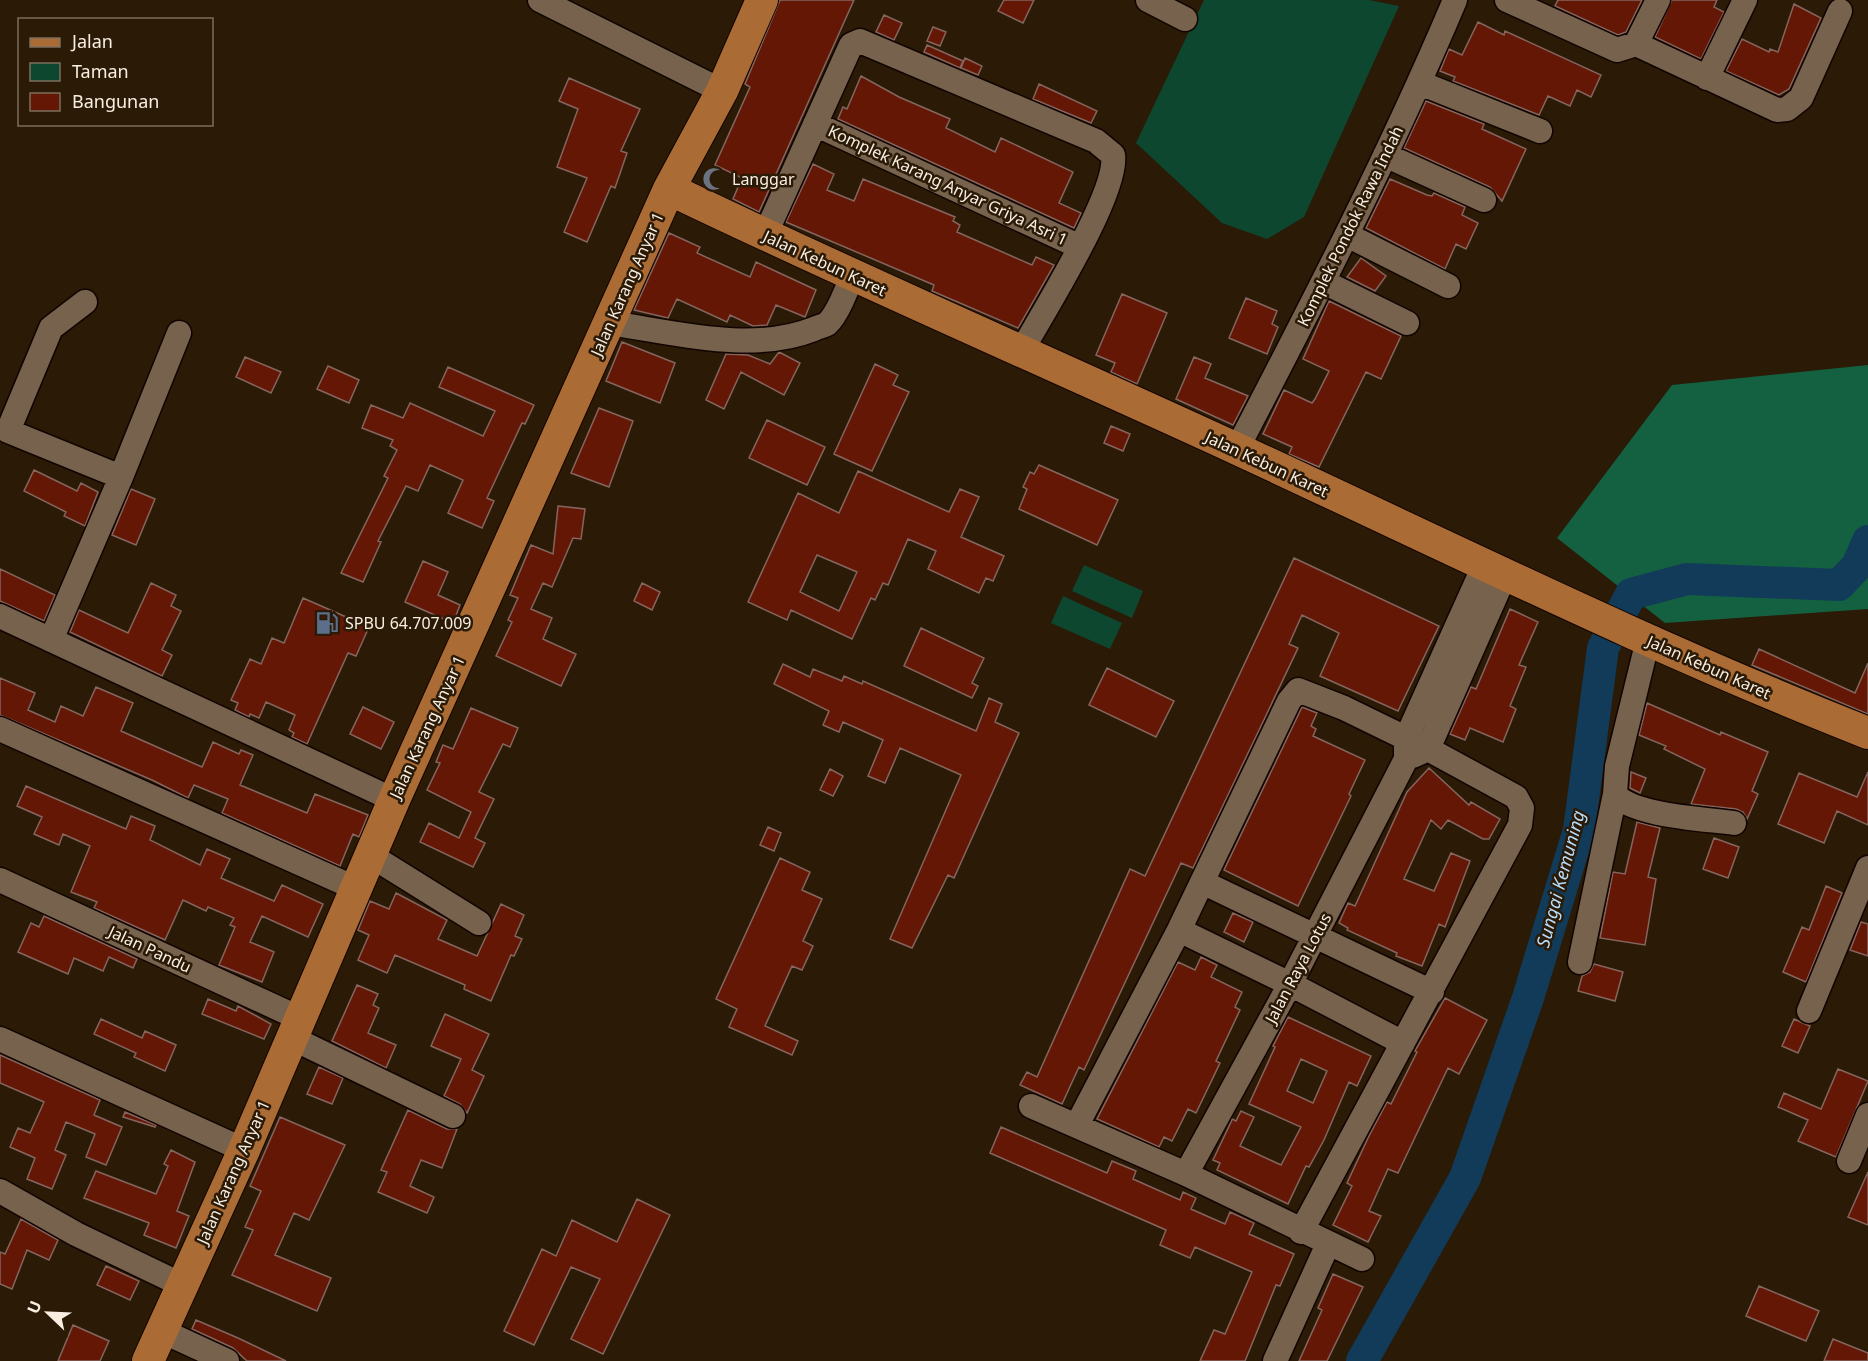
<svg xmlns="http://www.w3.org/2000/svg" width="1868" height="1361" font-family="'Noto Sans',sans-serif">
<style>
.green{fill:#0e472f}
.forest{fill:#146141}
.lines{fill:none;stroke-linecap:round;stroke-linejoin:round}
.river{stroke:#113b58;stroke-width:32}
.building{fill:#651706;stroke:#84665f;stroke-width:1.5;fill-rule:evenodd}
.minor-casing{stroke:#120400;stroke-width:27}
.major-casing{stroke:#120400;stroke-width:34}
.minor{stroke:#76624d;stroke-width:24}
.major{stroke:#ab6b35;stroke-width:32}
.labels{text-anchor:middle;stroke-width:5;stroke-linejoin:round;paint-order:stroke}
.poi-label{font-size:16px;fill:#f9eee2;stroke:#2a1a06;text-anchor:start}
.street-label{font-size:16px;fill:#f9eee2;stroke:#2a1a06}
.water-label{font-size:18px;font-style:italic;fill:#b8ddfb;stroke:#2a1a06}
</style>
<rect width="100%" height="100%" fill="#2a1a06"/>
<path class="green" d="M1204 0H1369L1399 6 1304 217 1267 239 1222 223 1136 143Z
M1084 565 1143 591 1132 618 1072 591Z
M1063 596 1122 623 1110 649 1051 623Z"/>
<path class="forest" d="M1868 365V609L1665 623 1557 538 1672 385Z"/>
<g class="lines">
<path class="river" d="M1362 1361 1465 1178 1528 998 1579 830 1603 648 1631 594 1687 579 1839 585 1857 566 1868 541"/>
</g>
<path class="building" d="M780 0H854L759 212 733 199 742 178 715 165 750 87 745 84Z
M1004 0H1034L1023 23 998 11Z
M1558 0H1642L1626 32 1618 35 1555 6Z
M1672 0H1717L1714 7 1724 12 1701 59 1655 37Z
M1794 4 1821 18 1789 89 1779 95 1726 71 1742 39 1769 52 1770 49 1778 52Z
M884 15 902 23 894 40 876 32Z
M1478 22 1504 35 1505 31 1601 75 1591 97 1577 90 1570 106 1548 96 1539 115 1453 81 1455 77 1440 71 1449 49 1462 55Z
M933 27 946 32 940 46 927 41Z
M927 45 963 61 960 68 924 52Z
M965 58 982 66 978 75 961 68Z
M861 76 899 97 950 119 946 128 995 152 1001 138 1073 172 1059 203 1081 213 1074 228 838 119 843 107 847 109Z
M569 78 640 109 621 151 627 153 615 188 611 186 587 242 564 232 587 178 557 167 578 109 559 101Z
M1039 84 1097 111 1091 123 1033 99Z
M1426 101 1484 124 1482 129 1526 149 1502 201 1490 187 1404 148Z
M813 164 834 174 827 190 854 201 863 179 955 217 953 221 960 225 957 232 1032 265 1036 257 1054 265 1018 328 932 291 934 285 786 222Z
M1390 179 1427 195 1432 196 1434 193 1465 207 1462 215 1478 223 1466 249 1456 244 1445 269 1366 228Z
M669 233 700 247 697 253 750 277 756 262 816 290 805 317 776 305 767 325 753 326 730 315 727 322 677 299 668 318 634 310Z
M1361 258 1386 276 1375 291 1347 277Z
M1122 294 1167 313 1137 384 1111 372 1115 363 1096 355Z
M1246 298 1277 311 1272 324 1278 327 1267 354 1229 338Z
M1329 301 1401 336 1381 379 1366 372 1319 467 1289 454 1292 447 1263 434 1284 390 1312 403 1315 399 1329 371 1303 359Z
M622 342 675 363 660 403 606 381Z
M779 352 800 363 784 395 741 372 724 409 706 400 726 354 748 355 770 364Z
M245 357 281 372 271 393 236 377Z
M1194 357 1211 364 1205 378 1248 396 1233 425 1176 399Z
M875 364 898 375 893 385 909 392 872 471 834 454Z
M328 366 359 380 349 403 317 389Z
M448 367 534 405 525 424 522 423 487 498 494 501 482 528 448 513 463 480 430 465 418 491 406 486 378 541 381 542 363 582 341 573 388 478 384 476 397 450 390 446 393 440 362 428 371 405 403 418 410 403 483 436 495 411 439 387Z
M599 408 633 421 609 487 571 473Z
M767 420 825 447 807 485 749 458Z
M1111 426 1130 434 1123 451 1104 443Z
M1039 465 1118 500 1097 545 1019 509 1027 489 1023 487 1030 472 1034 474Z
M34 470 77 491 81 483 98 492 85 526 64 516 66 512 24 491Z
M858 471 949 512 960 489 979 497 961 537 1004 556 993 581 986 578 979 593 928 569 936 551 908 539 888 585 883 583 875 600 871 598 852 639 791 610 787 620 748 602 798 493 839 513ZM817 555 857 572 839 611 800 592Z
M131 489 155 499 136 545 112 535Z
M558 506 585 509 581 539 573 538 552 587 543 583 531 609 552 618 543 639 576 654 561 686 496 656 512 622 508 620 518 598 510 595 531 545 553 554Z
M1294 558 1439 626 1398 711 1320 676 1339 633 1302 615 1289 644 1298 648 1262 724 1193 868 1181 863 1084 1070 1079 1067 1062 1104 1020 1085 1027 1072 1037 1077 1130 869 1145 876Z
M423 561 448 572 438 595 460 605 453 623 405 602Z
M0 569 55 595 44 621 0 601Z
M151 583 176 595 171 606 181 611 162 650 172 655 162 676 70 632 79 610 128 633Z
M642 583 660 592 652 610 634 601Z
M303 598 369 627 356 656 348 653 307 744 292 737 294 733 289 730 295 715 266 702 259 718 250 714 249 717 235 710 238 703 231 700 250 659 261 664 272 638 284 643Z
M1510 609 1538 622 1519 665 1526 667 1510 706 1516 709 1503 742 1470 728 1465 740 1450 734 1471 687 1476 689Z
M921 628 984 658 972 683 978 686 972 698 904 666Z
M1759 649 1855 693 1868 663V714L1752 665Z
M783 664 810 677 813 669 842 681 844 676 862 684 863 681 976 731 989 698 1002 704 995 722 1019 733 954 878 948 875 912 948 890 939 961 775 900 748 885 783 868 776 883 740 843 722 839 732 823 725 829 711 774 684Z
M1107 668 1174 701 1156 737 1089 705Z
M0 678 35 693 28 710 55 722 61 706 83 716 96 687 133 703 121 731 202 767 213 742 239 754 241 750 253 755 240 785 307 813 315 794 368 815 359 837 353 834 340 866 222 813 228 799 194 785 188 798 152 780 0 715Z
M1647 703 1720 735 1721 732 1768 752 1752 791 1758 794 1747 819 1743 812 1736 809 1691 804 1705 769 1664 749 1666 746 1639 735Z
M363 707 394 722 381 749 350 734Z
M1302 707 1317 713 1311 726 1316 729 1313 736 1365 760 1349 794 1351 796 1298 906 1224 870Z
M471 708 518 728 510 747 503 744 479 792 494 799 475 838 485 843 473 867 420 842 429 823 459 838 471 812 427 790 440 763 436 762 443 745 453 749Z
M1429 768 1469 805 1471 802 1500 819 1489 839H1483L1448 820 1441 829 1431 820 1404 879 1434 891 1451 853 1470 861 1445 927 1439 924 1422 966 1396 956 1397 953 1347 930 1348 928 1339 923 1348 903 1355 906 1407 792Z
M830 769 843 776 833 796 820 790Z
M1631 772 1646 778 1640 793 1630 788Z
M1868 772V825L1837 811 1824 843 1778 824 1799 773 1857 797Z
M26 786 126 829 131 816 155 826 150 840 200 865 207 849 230 859 221 878 274 901 282 885 323 904 308 937 262 916 250 942 274 952 262 982 219 965 235 927 230 925 234 918 208 907 206 911 183 900 165 940 94 908 97 902 71 892 90 846 63 834 59 845 34 834 42 817 17 806Z
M1637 822 1660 828 1648 877 1656 879 1645 945 1600 938 1613 872 1625 874Z
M768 827 781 833 774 851 760 845Z
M1714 838 1739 847 1728 878 1703 869Z
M780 858 810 872 802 890 822 899 803 941 813 946 802 970 792 966 765 1026 798 1041 792 1055 729 1027 737 1009 716 999Z
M1826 886 1842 893 1806 982 1783 972 1802 927 1809 930Z
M396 893 447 920 438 939 477 956 501 904 524 915 515 936 522 939 514 956 511 955 491 1001 464 989 465 985 395 955 387 973 358 960 369 935 358 930 370 901 389 909Z
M1233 913 1253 922 1244 942 1224 932Z
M44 916 137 959 133 968 109 957 103 971 74 958 68 974 18 952 31 923 39 927Z
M1861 922 1868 924V956L1850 950Z
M1201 957 1217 965 1211 977 1242 992 1235 1007 1240 1010 1216 1061 1220 1063 1196 1113 1188 1109 1172 1141 1164 1137 1159 1147 1097 1119 1178 962 1195 970Z
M1594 964 1623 972 1615 1001 1578 991 1582 976 1590 972Z
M357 985 378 994 373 1005 379 1008 368 1033 396 1045 386 1068 332 1041Z
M1445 998 1487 1020 1459 1074 1448 1068 1398 1173 1388 1169 1369 1211 1381 1216 1368 1242 1333 1225 1352 1186 1347 1183 1369 1136 1387 1102 1391 1104 1417 1052 1415 1051Z
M208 999 236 1011 238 1006 271 1024 264 1039 202 1014Z
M445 1014 489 1034 472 1070 484 1076 467 1113 460 1104 444 1096 461 1059 431 1046Z
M1288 1017 1371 1056 1357 1086 1349 1082 1324 1140 1309 1167 1306 1166 1288 1204 1217 1170 1220 1163 1213 1160 1231 1122 1232 1119 1236 1121 1241 1111 1254 1117 1240 1146 1281 1165 1301 1127 1249 1104 1275 1047 1273 1046ZM1301 1059 1327 1071 1313 1103 1287 1091Z
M101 1019 142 1038 145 1031 176 1045 165 1071 134 1057 136 1053 94 1034Z
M1794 1019 1810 1026 1798 1053 1782 1046Z
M0 1055 100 1100 94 1115 122 1127 106 1165 86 1157 95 1134 66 1122 55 1150 66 1155 52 1189 27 1179 35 1158 10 1147 18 1128 30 1133 44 1102 0 1083Z
M319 1067 343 1078 332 1104 307 1094Z
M1838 1069 1868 1081 1836 1157 1798 1141 1808 1120 1778 1107 1784 1093 1821 1109Z
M408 1110 447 1129H457L442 1168 421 1160 410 1186 434 1197 427 1213 378 1192 387 1172 381 1170Z
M125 1112 156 1125 155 1127 123 1117Z
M280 1117 345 1145 309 1220 294 1213 275 1255 331 1278 317 1311 232 1275 253 1230 245 1227 261 1191 250 1186Z
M1001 1127 1107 1173 1112 1161 1136 1171 1133 1179 1180 1200 1183 1192 1196 1198 1191 1209 1209 1217 1225 1224 1230 1212 1254 1223 1249 1234 1294 1254 1280 1286 1276 1285 1245 1361H1200L1214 1330 1225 1334 1252 1272 1195 1247 1190 1258 1160 1245 1166 1230 990 1153Z
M171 1150 195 1162 177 1211 189 1216 176 1248 144 1235 149 1223 84 1198 96 1171 156 1194 168 1166 164 1164Z
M1868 1172V1225L1848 1217Z
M637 1199 670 1215 603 1354 571 1339 600 1279 571 1267 534 1345 504 1331 542 1249 556 1256 572 1220 617 1242Z
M21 1219 58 1240 49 1260 27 1250 12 1289 0 1284V1252L5 1254Z
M106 1266 139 1281 130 1300 97 1285Z
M1333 1274 1363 1287 1327 1361H1299L1322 1310 1318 1308Z
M1759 1286 1819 1311 1806 1341 1746 1316Z
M196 1320 238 1338 286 1361H247L233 1348 192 1329Z
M73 1325 109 1341 100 1361H58Z
M1833 1339 1868 1353V1361H1824Z"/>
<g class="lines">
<g class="minor-casing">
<path id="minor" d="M540 0 722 91
M1148 0 1185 19
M1507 0 1617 50 1636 44 1777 110 1787 109 1801 98 1840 11
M1636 44 1658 0
M1707 78 1745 0
M1420 83 1540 131
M815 124 1080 247
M1385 155 1484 200
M765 235 851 45 860 41 1096 141 1113 155C1119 192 1042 314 1021 352
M1347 235 1448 286
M1324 282 1407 323
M609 323C674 332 751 354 814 329 817 327 824 326 827 324 837 315 848 288 852 275
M1237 449C1314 301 1390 154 1455 0
M121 477 179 333
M0 616 394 800
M51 640 121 477 8 431 51 328 85 302
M1648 640 1617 766 1615 794C1632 816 1707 819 1734 823
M0 729 355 888
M1413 756 1428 749 1505 575
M370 855 479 923
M0 880 301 1019
M1202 882 1432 992
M1179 930 1290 984 1403 1043
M1580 962 1615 794
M1809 1011 1868 868
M292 1038 453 1116
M0 1039 244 1150
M1031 1106 1186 1174 1362 1259
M1077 1125 1179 930 1289 701 1298 690 1344 708 1428 749 1516 797 1522 808 1520 825 1301 1232
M1849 1161 1868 1115
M1186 1174 1290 984 1406 759V739L1484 566
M0 1191 76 1234 182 1285
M162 1331 227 1361
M1275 1361 1328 1244"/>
</g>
<g class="major-casing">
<path id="major" d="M669 189C856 279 1046 361 1235 448 1445 545 1652 648 1868 733
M148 1361 244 1150 394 800 669 189 722 91 762 0"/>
</g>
<use href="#minor" class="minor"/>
<use href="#major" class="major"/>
</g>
<defs>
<g id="mosque-bare" transform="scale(1.8)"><path d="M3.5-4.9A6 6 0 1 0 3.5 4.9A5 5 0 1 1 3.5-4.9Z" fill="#6b7280" stroke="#2a1a06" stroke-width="2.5" paint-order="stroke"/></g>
<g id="fuel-bare" transform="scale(1.8)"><path d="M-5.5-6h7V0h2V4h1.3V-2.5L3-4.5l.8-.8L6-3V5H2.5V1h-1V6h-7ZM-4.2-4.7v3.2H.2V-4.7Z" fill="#5c6f8a" stroke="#2a1a06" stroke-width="2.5" paint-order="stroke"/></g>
</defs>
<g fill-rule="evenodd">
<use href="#mosque-bare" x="714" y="179"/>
<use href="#fuel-bare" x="327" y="623"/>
</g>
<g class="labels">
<g class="poi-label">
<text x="732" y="185">Langgar</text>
<text x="345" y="629">SPBU 64.707.009</text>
</g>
<g class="street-label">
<text transform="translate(948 185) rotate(25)" y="6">Komplek Karang Anyar Griya Asri 1</text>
<text transform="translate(1350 226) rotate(-64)" y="6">Komplek Pondok Rawa Indah</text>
<text transform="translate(825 263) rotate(25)" y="6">Jalan Kebun Karet</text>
<text transform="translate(627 284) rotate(-66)" y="6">Jalan Karang Anyar 1</text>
<text transform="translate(1267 464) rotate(25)" y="6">Jalan Kebun Karet</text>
<text transform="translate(1709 667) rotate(24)" y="6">Jalan Kebun Karet</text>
<text transform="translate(427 727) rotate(-65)" y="6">Jalan Karang Anyar 1</text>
<text transform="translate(150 949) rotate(25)" y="6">Jalan Pandu</text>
<text transform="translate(1298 968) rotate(-62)" y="6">Jalan Raya Lotus</text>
<text transform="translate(233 1172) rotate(-66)" y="6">Jalan Karang Anyar 1</text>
</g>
<g class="water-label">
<text transform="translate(1561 879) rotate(-75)" y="6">Sungai Kemuning</text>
</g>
</g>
<rect x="18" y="18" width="195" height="108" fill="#2a1a06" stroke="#7d6f5e" stroke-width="1.5"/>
<rect x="30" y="38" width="30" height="9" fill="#ab6b35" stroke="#7d6f5e" stroke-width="1.5"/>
<text x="72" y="48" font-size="18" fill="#f9eee2">Jalan</text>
<rect x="30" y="63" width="30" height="18" fill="#0e472f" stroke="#7d6f5e" stroke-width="1.5"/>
<text x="72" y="78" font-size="18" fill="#f9eee2">Taman</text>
<rect x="30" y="93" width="30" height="18" fill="#651706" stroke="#7d6f5e" stroke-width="1.5"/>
<text x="72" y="108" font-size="18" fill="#f9eee2">Bangunan</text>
<g transform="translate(48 1313) rotate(293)" stroke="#2a1a06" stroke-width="4.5" paint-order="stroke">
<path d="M0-4.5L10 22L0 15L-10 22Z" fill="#f9eee2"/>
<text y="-9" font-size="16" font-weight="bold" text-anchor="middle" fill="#f9eee2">U</text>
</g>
</svg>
